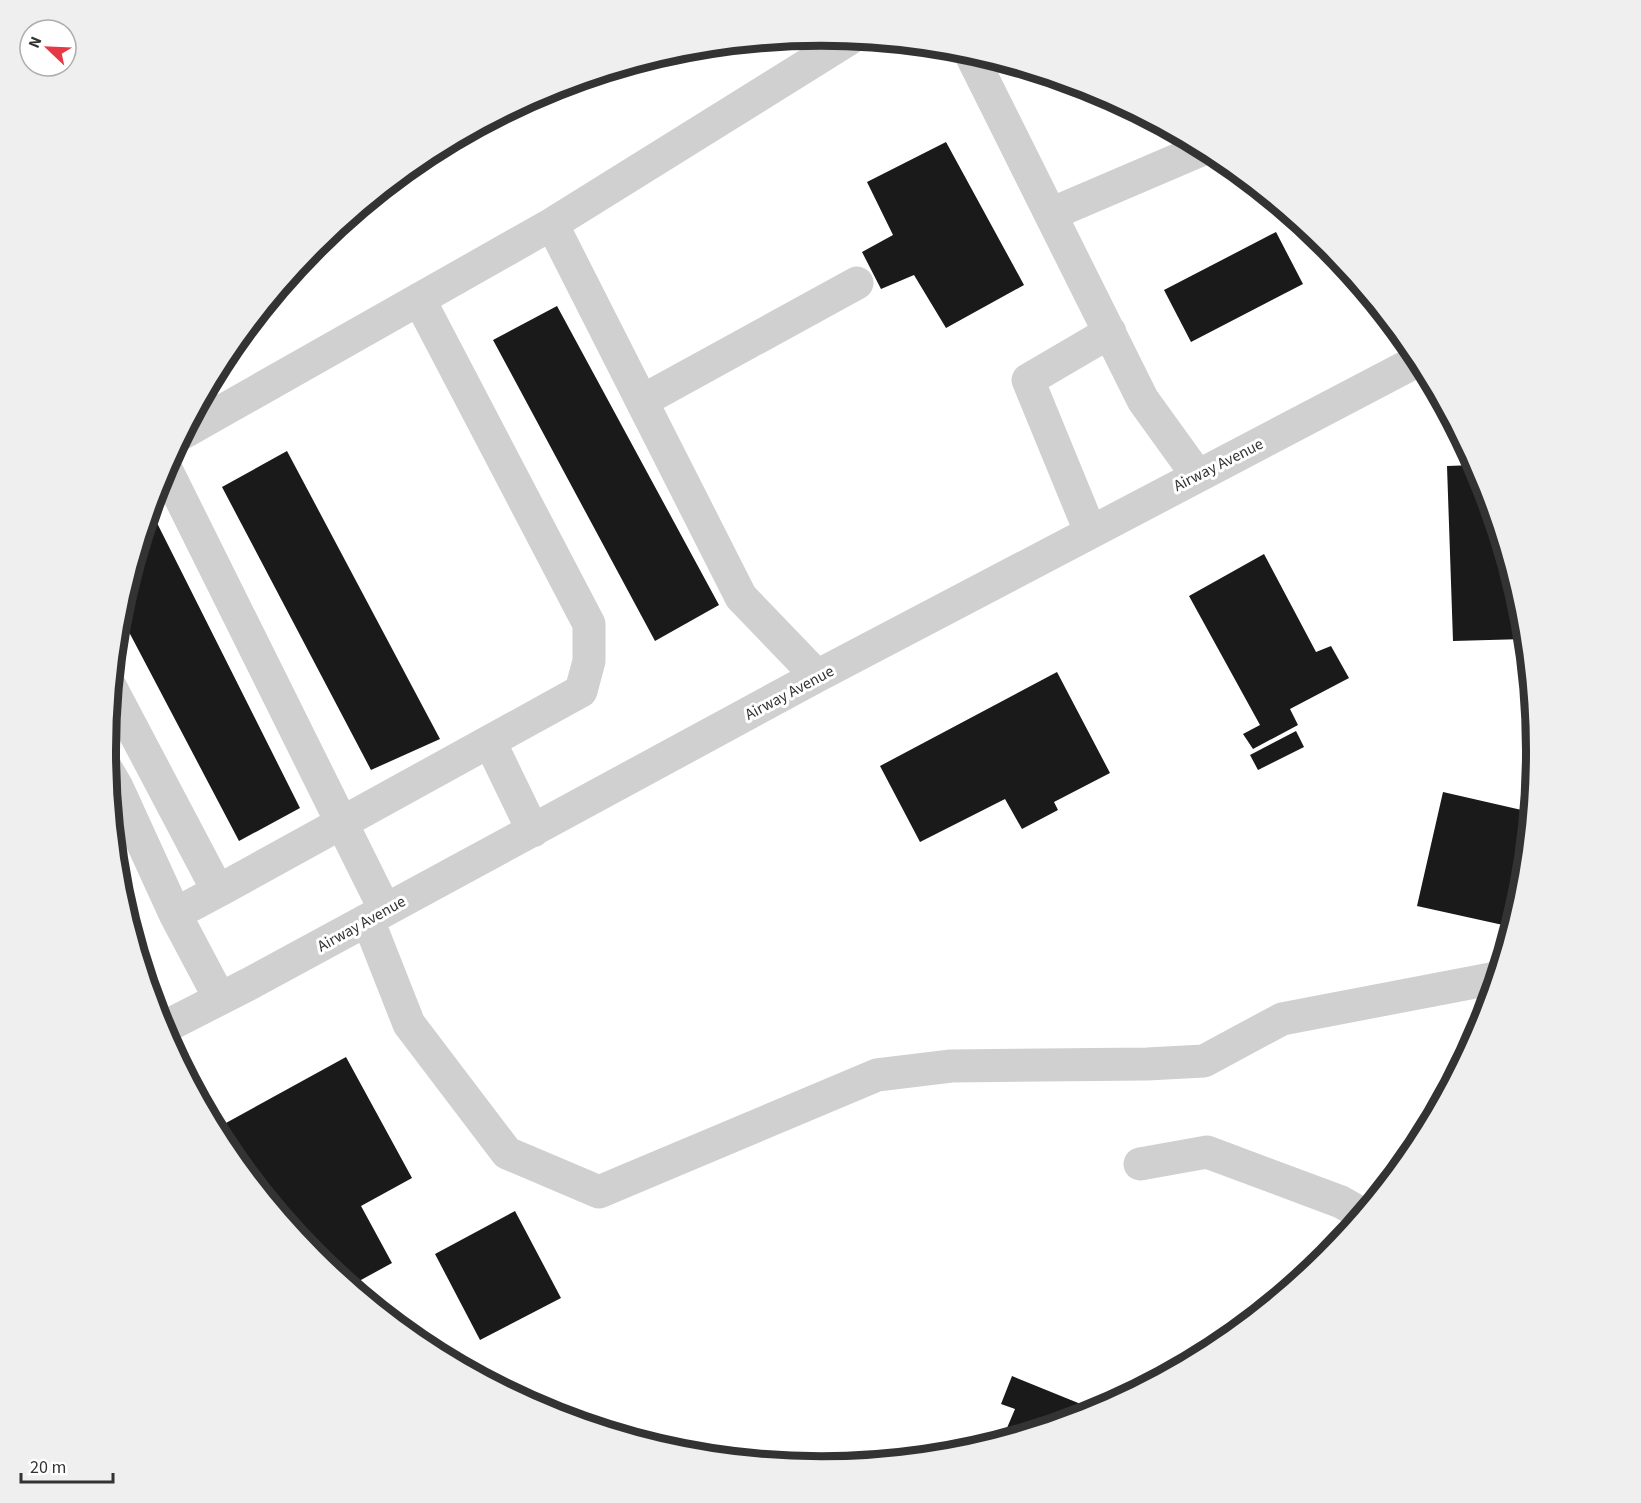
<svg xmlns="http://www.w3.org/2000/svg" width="1641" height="1503" font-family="'Source Sans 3',sans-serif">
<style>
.building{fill:#1a1a1a}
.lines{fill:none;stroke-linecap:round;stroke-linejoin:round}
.minor{stroke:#d0d0d0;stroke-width:33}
.labels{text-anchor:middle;stroke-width:6;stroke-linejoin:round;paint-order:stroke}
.street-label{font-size:16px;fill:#333;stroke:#fff}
.rim{fill:none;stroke:#333;stroke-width:8}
</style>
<rect width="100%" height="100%" fill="#fff"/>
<path class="building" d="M946 142 1024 285 946 328 914 275 881 289 862 252 893 235 867 182Z
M1276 232 1303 284 1191 342 1164 290Z
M557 306 719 605 655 641 493 340Z
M287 451 440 739 371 770 222 487Z
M1475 465 1482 478 1522 612 1525 639 1453 641 1447 466Z
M156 521 300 808 239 841 119 613 144 527Z
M1264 554 1316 652 1331 646 1349 678 1290 709 1298 725 1253 749 1243 734 1260 725 1189 596Z
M1057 672 1110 773 1054 802 1058 810 1022 829 1005 799 920 842 880 766Z
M1296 731 1304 747 1258 770 1250 755Z
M1443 792 1530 812 1522 891 1512 927 1417 906Z
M346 1057 412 1178 361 1206 392 1263 350 1286 314 1257 225 1149 215 1129Z
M515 1211 561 1298 480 1340 435 1254Z
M1012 1376 1098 1411 1052 1425 1047 1423 1045 1428 1011 1438 1004 1435 1015 1409 1001 1404Z"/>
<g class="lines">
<path class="minor" d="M970 53 1143 400 1197 475
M1051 214 1203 149
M642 401 857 283
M183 433 552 224
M165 467 385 910
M1090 531 1028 380 1110 332
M817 676 741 597 552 224 849 39
M111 688 218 891 581 691 589 661V624L419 299
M490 742 533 831
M107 770 117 787 175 914
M218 891 175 914 220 999
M368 920 409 1024 507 1153 599 1192 877 1075 951 1066 1147 1064 1204 1061 1282 1019 1496 978
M161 1029 249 984 817 676 1419 360
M1140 1164 1207 1152 1341 1202 1362 1214"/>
</g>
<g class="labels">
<g class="street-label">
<text transform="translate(1218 464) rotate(-27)" y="6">Airway Avenue</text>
<text transform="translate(789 692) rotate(-28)" y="6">Airway Avenue</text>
<text transform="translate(361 923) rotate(-29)" y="6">Airway Avenue</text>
</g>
</g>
<path d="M0 0H1641V1503H0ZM116 751a705 705 0 1 1 1410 0a705 705 0 1 1-1410 0Z" fill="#efefef" fill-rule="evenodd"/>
<path class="rim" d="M116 751a705 705 0 1 1 1410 0a705 705 0 1 1-1410 0Z"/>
<g transform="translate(48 48) rotate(293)"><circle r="28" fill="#ffffff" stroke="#adadad" stroke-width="1.5"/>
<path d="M0-4.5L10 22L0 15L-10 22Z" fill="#e63946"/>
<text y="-9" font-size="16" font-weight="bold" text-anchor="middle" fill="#333333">N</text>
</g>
<path d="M21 1473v9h92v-9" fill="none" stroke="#333333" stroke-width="3"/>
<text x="30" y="1473" font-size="18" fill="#333333" stroke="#ffffff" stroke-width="4.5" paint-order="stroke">20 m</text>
</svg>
